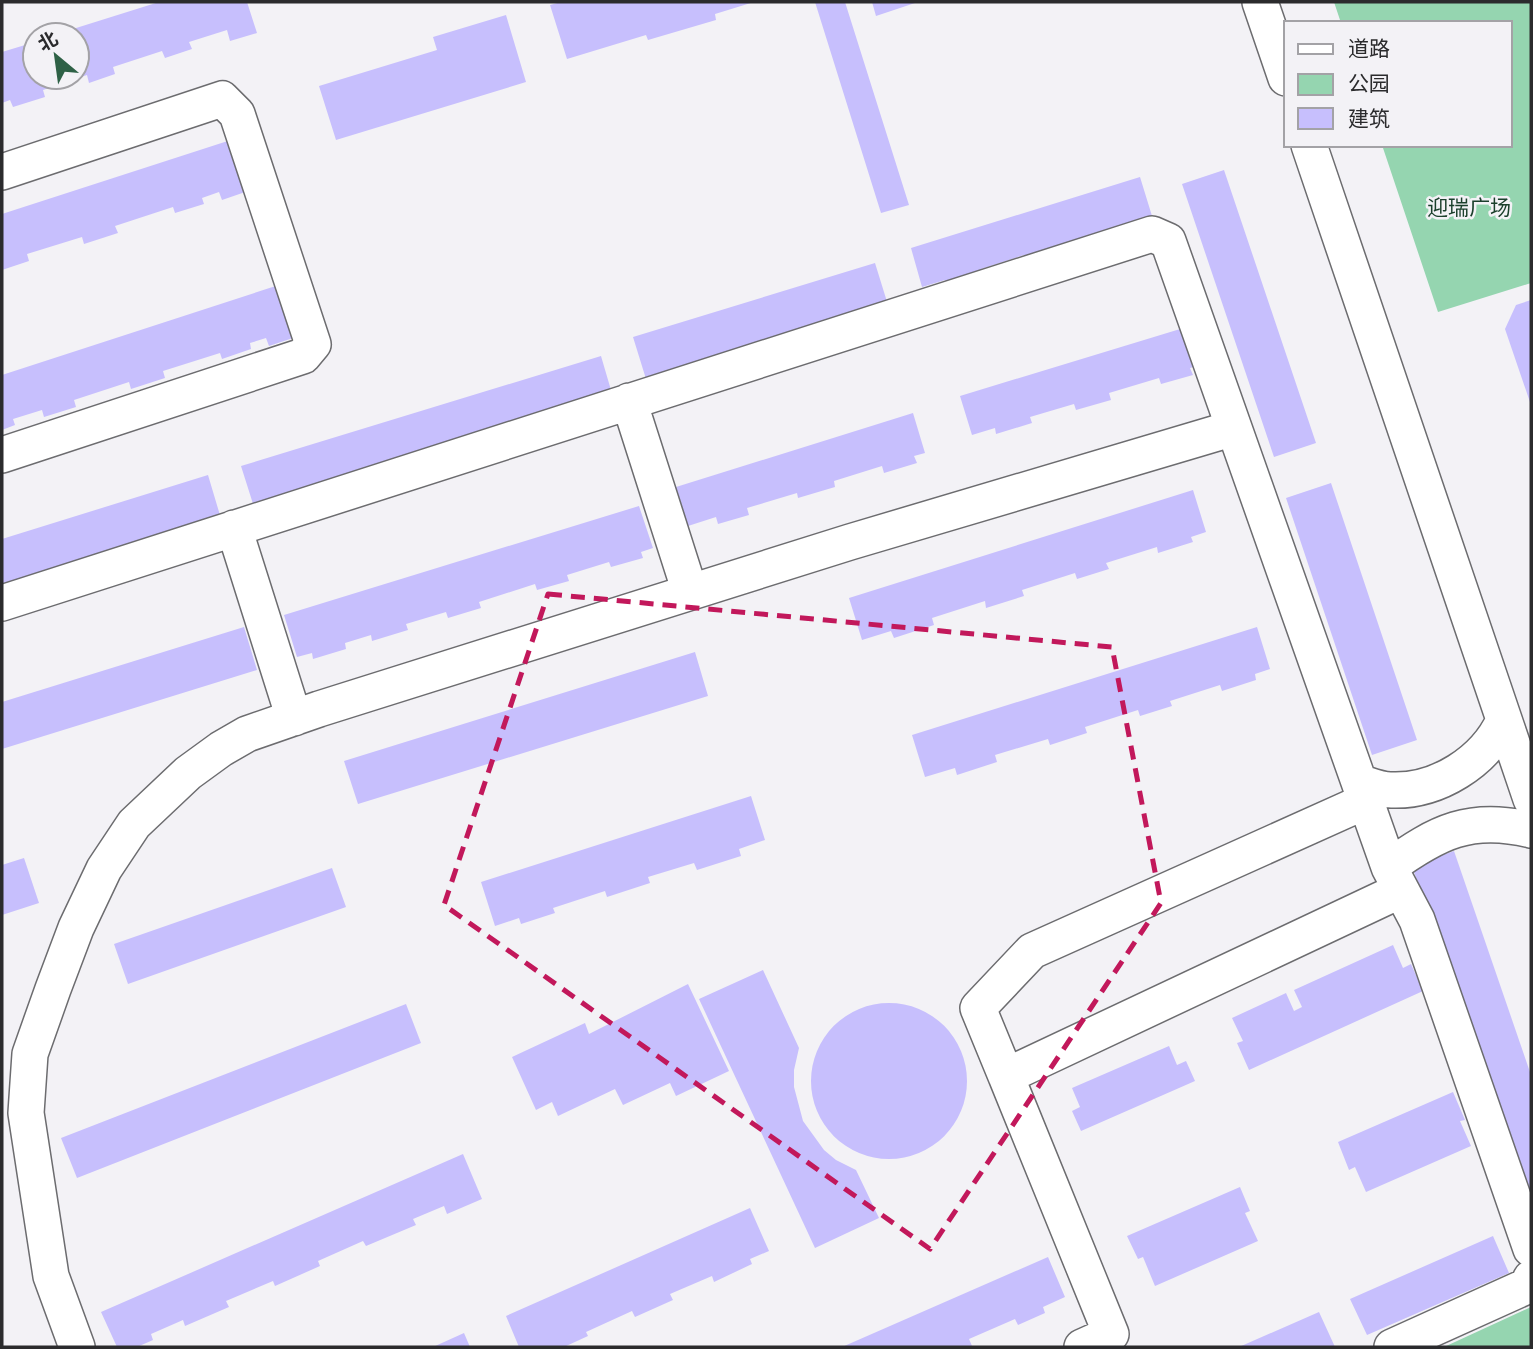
<svg xmlns="http://www.w3.org/2000/svg" width="1533" height="1349" font-family="Rubik,'Noto Sans SC',sans-serif">
<style>
.green{fill:#95d5b0}
.building{fill:#c7bffd}
.lines{fill:none;stroke-linecap:round;stroke-linejoin:round}
.minor-casing{stroke:#6c6c6f;stroke-width:38}
.minor{stroke:#fff;stroke-width:35}
.marked{fill:none;stroke:#c2185b;stroke-width:5;stroke-dasharray:14 9;stroke-linejoin:round}
.labels{text-anchor:middle;stroke-width:5;stroke-linejoin:round;paint-order:stroke}
.park-label{font-size:21px;fill:#1b402c;stroke:#f3f2f6}
</style>
<rect width="100%" height="100%" fill="#f3f2f6"/>
<path class="green" d="M1334 2H1531V283L1438 312 1382 145H1510V23H1341Z
M1531 1307V1347H1444Z"/>
<path class="building" d="M159 2H247L257 33 230 41 227 30 189 42 192 49 165 58 162 51 113 67 115 74 89 83 87 75 43 90 45 97 13 107 10 100 2 103V52L35 42V77H77V35L57 34Z
M561 2H754L715 14 716 20 648 40 646 35 567 59 550 5Z
M815 2H845L909 205 881 213Z
M872 2H918L876 16Z
M506 15 526 82 336 140 319 86 437 50 433 37Z
M237 138 254 189 222 200 219 192 202 198 204 204 175 213 173 207 115 226 118 233 84 244 82 237 27 254 29 261 2 270V214Z
M1224 170 1316 443 1274 457 1182 184Z
M1140 177 1152 216 1059 245 1062 251 1026 262 1024 255 981 269 983 275 947 286 945 280 922 287 911 248Z
M875 263 888 305 646 379 633 337Z
M285 283 302 335 269 346 266 338 250 343 251 349 222 359 220 353 163 371 165 378 131 389 129 382 74 400 76 407 44 417 42 410 13 419 15 425 2 430V375Z
M1531 300V405L1505 329 1516 305Z
M1190 326 1201 365 1190 368 1193 375 1161 384 1159 378 1109 393 1111 400 1076 410 1074 404 1030 417 1032 423 996 434 995 428 972 435 960 396Z
M601 356 613 397 254 507 241 466Z
M913 413 925 453 914 456 917 463 884 473 882 466 834 481 835 487 798 498 797 493 747 508 749 515 718 524 716 517 688 526 676 487Z
M208 475 222 522 2 589V539Z
M1331 483 1417 740 1372 755 1286 498Z
M1193 490 1206 532 1191 537 1193 542 1158 553 1157 547 1106 563 1109 569 1077 579 1075 573 1022 590 1024 596 986 608 985 601 932 618 934 625 894 638 891 631 862 640 849 598Z
M639 506 653 548 641 552 643 558 611 567 609 562 567 575 569 581 537 590 535 584 479 602 481 608 448 618 446 612 406 624 408 630 372 641 371 635 345 643 346 649 313 659 312 653 297 657 284 615Z
M244 627 257 670 2 749V702Z
M1257 627 1270 669 1255 674 1256 680 1222 691 1220 685 1170 701 1172 706 1140 716 1138 710 1085 727 1087 733 1050 745 1048 739 995 755 997 762 957 775 955 768 925 777 912 735Z
M695 652 708 696 358 804 344 761Z
M751 796 765 840 739 849 741 856 697 870 694 863 648 877 650 883 607 897 605 891 553 908 555 913 521 924 519 918 495 926 481 882Z
M1454 851 1531 1075V1210L1412 866Z
M24 858 39 903 2 915V865Z
M332 868 346 907 128 984 114 944Z
M1393 945 1403 968 1411 964 1423 991 1249 1070 1237 1043 1243 1041 1232 1018 1286 993 1294 1011 1302 1007 1294 990Z
M763 970 799 1048 794 1070V1087L803 1121 824 1150 836 1160 856 1170 879 1218 815 1248 699 999Z
M688 984 729 1071 676 1096 670 1083 623 1105 615 1089 558 1116 552 1102 536 1110 512 1057 585 1023 589 1034Z
M811 1081a78 78 0 1 1 156 0a78 78 0 1 1-156 0Z
M406 1004 421 1043 77 1178 61 1138Z
M1169 1046 1177 1065 1186 1061 1195 1081 1081 1131 1072 1111 1080 1107 1072 1088Z
M1453 1092 1465 1120 1460 1121 1471 1146 1366 1192 1355 1167 1349 1170 1338 1142Z
M463 1154 482 1199 447 1214 444 1206 413 1219 416 1225 366 1246 363 1241 318 1261 320 1266 275 1286 273 1281 226 1301 229 1307 185 1326 183 1320 151 1334 153 1340 137 1347H117L101 1312Z
M1240 1187 1250 1211 1245 1213 1258 1241 1155 1286 1143 1257 1138 1259 1127 1236Z
M750 1208 769 1251 750 1259 752 1264 714 1282 712 1276 670 1294 673 1300 635 1317 632 1311 586 1332 588 1336 564 1347H519L506 1316Z
M1493 1236 1509 1273 1367 1335 1350 1299Z
M1048 1257 1065 1297 1043 1307 1045 1313 1018 1325 1015 1319 969 1339 972 1346 842 1347Z
M1319 1312 1335 1347H1239Z
M464 1333 470 1347H433Z"/>
<g class="lines">
<g class="minor-casing">
<path id="minor" d="M1260 2 1286 78
M1309 145 1531 799
M2 172 222 99 237 114 313 344 303 356 2 455
M629 401 690 592
M234 528 294 718
M2 603 1152 234 1168 241 1389 867 1417 920 1531 1249
M1359 782C1369 785 1380 790 1391 790 1437 792 1485 762 1504 720
M1389 867C1437 832 1471 815 1531 830
M1006 1076 978 1008 1032 951 1366 801
M77 1347 51 1276 26 1113 30 1054 53 989 76 928 104 869 134 824 188 773 221 749 247 734 319 709 850 542 1234 428
M1082 1347 1111 1334 1006 1076 1399 891
M1392 1347 1527 1286 1531 1278"/>
</g>
<use href="#minor" class="minor"/>
</g>
<path class="marked" d="M548 594 1112 647 1161 903 930 1249 444 905Z"/>
<g class="labels">
<g class="park-label">
<text x="1469" y="215">迎瑞广场</text>
</g>
</g>
<rect width="1533" height="1349" fill="none" stroke="#2b2b2d" stroke-width="7"/>
<rect x="1284" y="21" width="228" height="126" fill="#f3f2f6" stroke="#a3a2a6" stroke-width="2"/>
<rect x="1298" y="44" width="35" height="10" fill="#ffffff" stroke="#a3a2a6" stroke-width="2"/>
<text x="1348" y="56" font-size="21" fill="#2b2b2d">道路</text>
<rect x="1298" y="74" width="35" height="21" fill="#95d5b0" stroke="#a3a2a6" stroke-width="2"/>
<text x="1348" y="91" font-size="21" fill="#2b2b2d">公园</text>
<rect x="1298" y="108" width="35" height="21" fill="#c7bffd" stroke="#a3a2a6" stroke-width="2"/>
<text x="1348" y="126" font-size="21" fill="#2b2b2d">建筑</text>
<g transform="translate(56 56) rotate(331)"><circle r="33" fill="#f3f2f6" stroke="#a3a2a6" stroke-width="2"/>
<path d="M0-5L12 26L0 18L-12 26Z" fill="#2e6146"/>
<text y="-10" font-size="19" font-weight="bold" text-anchor="middle" fill="#2b2b2d">北</text>
</g>
</svg>
